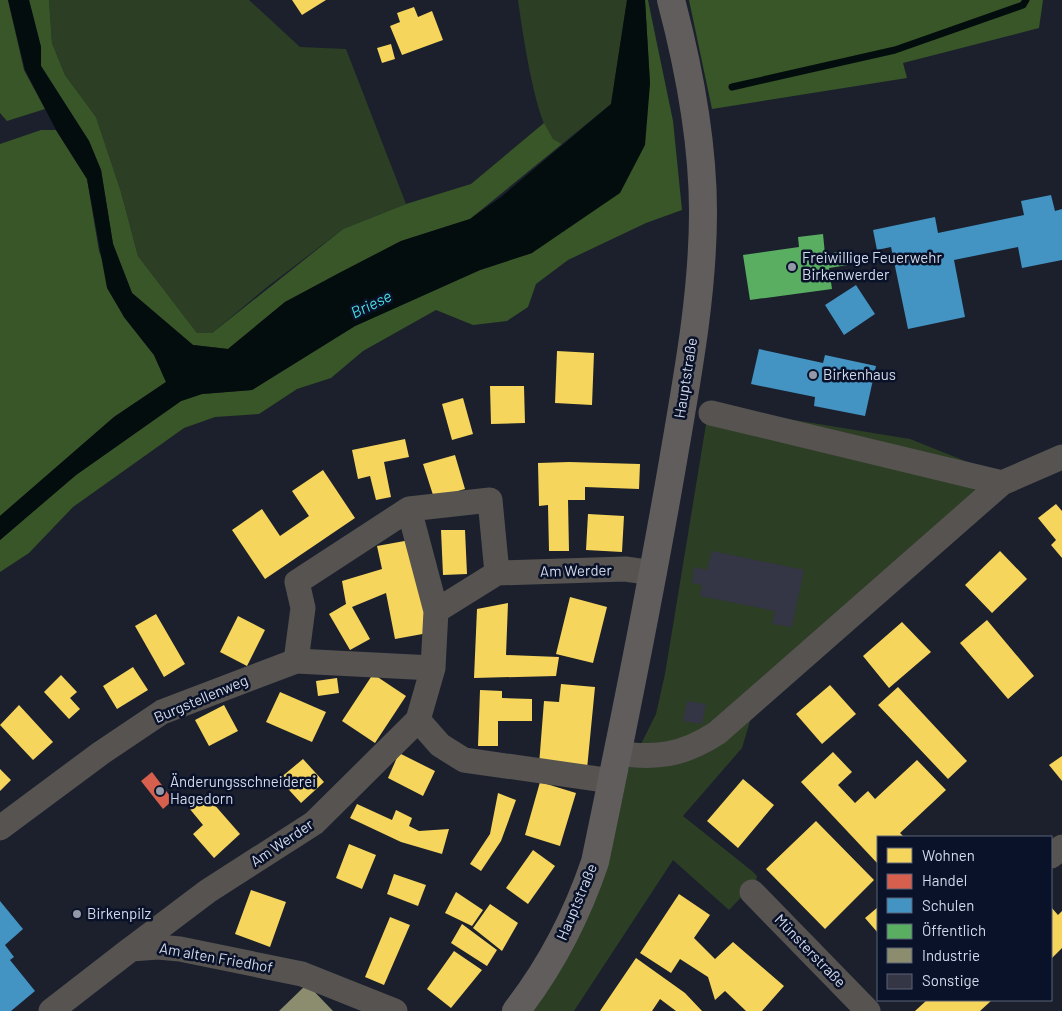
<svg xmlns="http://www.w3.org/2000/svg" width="1062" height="1011" font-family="Barlow,sans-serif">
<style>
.green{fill:#2c3e24}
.forest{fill:#385627}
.water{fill:#040d0e}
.homes{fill:#f6d55c}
.shops{fill:#d6604d}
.schools{fill:#4393c3}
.public{fill:#5aae61}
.industry{fill:#8c8c6e}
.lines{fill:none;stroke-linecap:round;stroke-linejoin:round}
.stream{stroke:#040d0e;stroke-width:7}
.building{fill:#343545}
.minor{stroke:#565351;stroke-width:25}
.major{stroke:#615d5d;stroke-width:28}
.poi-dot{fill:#9399a8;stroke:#0a122a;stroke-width:2}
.labels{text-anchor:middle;stroke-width:5;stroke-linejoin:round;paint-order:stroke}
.poi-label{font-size:15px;fill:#d3daeb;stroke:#0a122a;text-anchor:start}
.street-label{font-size:15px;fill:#d3daeb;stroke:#0a122a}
.water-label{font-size:16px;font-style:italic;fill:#47ddde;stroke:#0a122a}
</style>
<rect width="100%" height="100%" fill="#1b202c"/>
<path class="green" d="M49 0H249L300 47 346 49 406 204 343 229 267 287 212 333H197L138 256 121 192 96 117 65 75 52 43Z
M518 0H627L611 104 562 144C559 142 554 141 552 138 535 119 522 28 518 0Z
M709 406 910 439 1003 476 751 718 742 748 683 816 752 871 757 876 756 882 729 910 673 860 574 1011H523L625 776 656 714 665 674Z"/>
<path class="forest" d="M0 0H8L24 70 45 109 7 121 0 113Z
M29 0H49L52 43 65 75 96 117 121 192 138 256 197 333H212L343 229 406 204 471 184 544 123 553 139 562 144 470 219 401 241 285 302 228 349 193 345 132 293 113 244 101 170 89 141 41 66V47Z
M645 0H648L650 10 673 121 682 210 646 223 568 260 536 284 528 307 507 321 473 325 436 310 363 351 331 378 297 389 259 414 215 417 184 428 73 507 29 553 0 572V540L76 475 181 401 202 394 252 390 355 326 480 270 532 253 650 84Z
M689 0H1043L1039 28 903 63 907 78 712 109Z
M41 130H56L87 179 99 251 124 317 154 355 166 382 114 417 0 516V144Z"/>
<path class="water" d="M8 0H29L41 47V66L89 141 101 170 113 244 132 293 193 345 228 349 285 302 339 273 401 241 470 219 501 197 611 104 627 0H645L650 84 645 145 620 193 532 253 480 270 355 326 252 390 202 394 181 401 76 475 0 540V516L114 417 166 382 154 355 124 317 107 288 87 179 56 130 25 70Z"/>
<path class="homes" d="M292 0H326L302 15Z
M414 7 418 17 432 11 443 40 402 55 390 26 400 22 397 13Z
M391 44 395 59 382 63 377 48Z
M557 351 594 353 592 405 555 403Z
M490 386H524L525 423 491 424Z
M463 398 473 434 452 440 442 404Z
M405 439 409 457 384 462 391 497 376 500 370 476 358 479 352 450Z
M455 455 465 489 434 498 423 464Z
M569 462 640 464 639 489 585 487V500H568L569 551H549L548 505 539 506 538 463Z
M323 470 355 518 265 579 232 530 262 509 280 536 309 516 292 491Z
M1056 504 1062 511V558L1051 545 1056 540 1038 518Z
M588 514 624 516 622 552 586 550Z
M441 530H465L467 574 443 575Z
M410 540 428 633 395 639 386 593 352 607 370 639 350 650 329 614 346 604 342 581 382 569 377 546Z
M1000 551 1027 579 992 613 965 585Z
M570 597 607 607 593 663 556 654Z
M508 603 506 655 559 657 556 676 474 678 477 609Z
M156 614 185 664 164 677 135 626Z
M238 616 265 630 247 666 220 652Z
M987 620 1034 676 1008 699 960 643Z
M902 622 931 652 889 688 863 656Z
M133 667 148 690 117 709 103 686Z
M373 674 406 696 375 743 342 721Z
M61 675 77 692 70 698 80 709 69 719 44 692Z
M337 678 339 693 318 696 316 681Z
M561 684 595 687 587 769 539 765 544 701 559 702Z
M830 685 856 714 822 744 796 714Z
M898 687 967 761 948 779 878 705Z
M480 690 502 691V698L532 699V721H498V746H478Z
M280 692 326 712 312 742 266 722Z
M19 705 53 742 33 760 0 725Z
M224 705 238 731 209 746 195 720Z
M833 752 852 772 838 785 855 803 868 791 875 799 917 760 946 790 900 833 904 837H878V864L801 782Z
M399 753 435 771 423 796 388 778Z
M1062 756V781L1049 765Z
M303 759 324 782 301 803 279 779Z
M0 769 11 780 0 791Z
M743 779 774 805 738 848 707 821Z
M540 782 576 793 560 846 525 835Z
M498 793 516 800 501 841 481 871 470 864 490 834Z
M205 794 240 834 214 858 193 834 203 825 189 808Z
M357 804 392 820 396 810 412 818 409 826 419 831 449 829 442 854 401 842 350 818Z
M816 821 874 880 825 929 766 869Z
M349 844 376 855 362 889 336 878Z
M533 850 555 866 528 904 506 888Z
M394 874 426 885 418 906 387 894Z
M251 890 286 902 270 947 235 934Z
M456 892 483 910 472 926 445 913Z
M679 894 710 915 694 938 715 959 733 942 784 986 762 1011H746L725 991 715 1000 708 977 680 959 671 973 640 953Z
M490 904 518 923 502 951 473 928Z
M878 907V933L865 918Z
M1051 907 1058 915 1062 911V948L1051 959Z
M390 917 410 925 384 985 365 977Z
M462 924 497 950 487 966 451 943Z
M454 951 482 970 451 1008 427 989Z
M636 958 685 993 702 1011H676L660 999 652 1011H600Z
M927 1000H992L980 1011H915Z"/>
<path class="shops" d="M152 772 173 800 163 809 141 781Z"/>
<path class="schools" d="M1051 195 1055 211 1062 209V260L1022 268 1018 247 954 260 965 317 908 329 891 247 877 250 873 230 935 217 938 233 1024 215 1021 201Z
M856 285 875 314 844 335 825 305Z
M759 349 823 363 825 355 876 366 865 416 814 406 815 397 751 384Z
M0 901 23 929 5 945 14 957 10 960 35 991 11 1011H0Z"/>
<path class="public" d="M823 234 825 254 846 251 848 265 829 268 832 289 750 300 743 255 799 247 798 237Z"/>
<path class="industry" d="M307 984 333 1011H279Z"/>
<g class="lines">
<path class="stream" d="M732 87 895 50 1023 5 1026 0"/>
</g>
<path class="building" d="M712 551 804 570 792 627 772 624 775 611 700 596 702 585 692 583 694 567 707 570Z
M687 701 706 704 702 724 683 721Z"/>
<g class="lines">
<path class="minor" d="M711 413 1002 483
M436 611 497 573 625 569 654 573
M296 661 303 608 297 582 409 509 490 500 497 573
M418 720 440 745 464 760 612 781
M617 753C657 759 683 755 717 733L1002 483 1062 457
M0 828 101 753 162 712 296 661 433 668
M1051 856 1062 847
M752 892 868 1011
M131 949 208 891 314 823 418 720 433 668 436 611 409 509
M51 1011 131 949 158 947 180 949 302 974 395 1011"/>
<path class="major" d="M516 1011C551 966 577 915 595 862 623 728 650 595 673 461 687 379 703 295 703 212 703 142 689 68 671 0"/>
</g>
<g class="poi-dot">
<circle cx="792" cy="267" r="5"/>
<circle cx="813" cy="375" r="5"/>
<circle cx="160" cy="791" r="5"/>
<circle cx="77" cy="914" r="5"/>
</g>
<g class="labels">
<g class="poi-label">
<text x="802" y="263">Freiwillige Feuerwehr<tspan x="802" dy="17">Birkenwerder</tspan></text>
<text x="823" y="380">Birkenhaus</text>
<text x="170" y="787">Änderungsschneiderei<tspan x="170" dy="17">Hagedorn</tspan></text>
<text x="87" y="919">Birkenpilz</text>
</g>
<g class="street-label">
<text transform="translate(686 378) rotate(-81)" y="5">Hauptstraße</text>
<text transform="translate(576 571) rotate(-1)" y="5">Am Werder</text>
<text transform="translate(201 699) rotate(-23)" y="5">Burgstellenweg</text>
<text transform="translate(282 843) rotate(-34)" y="5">Am Werder</text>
<text transform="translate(577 902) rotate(-67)" y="5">Hauptstraße</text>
<text transform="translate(810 951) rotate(46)" y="5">Münsterstraße</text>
<text transform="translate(216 958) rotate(10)" y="5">Am alten Friedhof</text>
</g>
<g class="water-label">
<text transform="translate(371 304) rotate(-26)" y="6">Briese</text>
</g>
</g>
<rect x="877" y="836" width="175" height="165" fill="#0a122a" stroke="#5a6277"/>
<rect x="887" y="848" width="25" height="15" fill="#f6d55c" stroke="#5a6277"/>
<text x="922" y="861" font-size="15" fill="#d3daeb">Wohnen</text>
<rect x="887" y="874" width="25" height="15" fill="#d6604d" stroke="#5a6277"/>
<text x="922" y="886" font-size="15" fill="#d3daeb">Handel</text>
<rect x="887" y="898" width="25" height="15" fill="#4393c3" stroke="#5a6277"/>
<text x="922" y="911" font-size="15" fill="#d3daeb">Schulen</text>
<rect x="887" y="924" width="25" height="15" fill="#5aae61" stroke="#5a6277"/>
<text x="922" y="936" font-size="15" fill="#d3daeb">Öffentlich</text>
<rect x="887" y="948" width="25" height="15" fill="#8c8c6e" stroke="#5a6277"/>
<text x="922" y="961" font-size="15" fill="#d3daeb">Industrie</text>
<rect x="887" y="974" width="25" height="15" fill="#343545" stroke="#5a6277"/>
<text x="922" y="986" font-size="15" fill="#d3daeb">Sonstige</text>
</svg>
